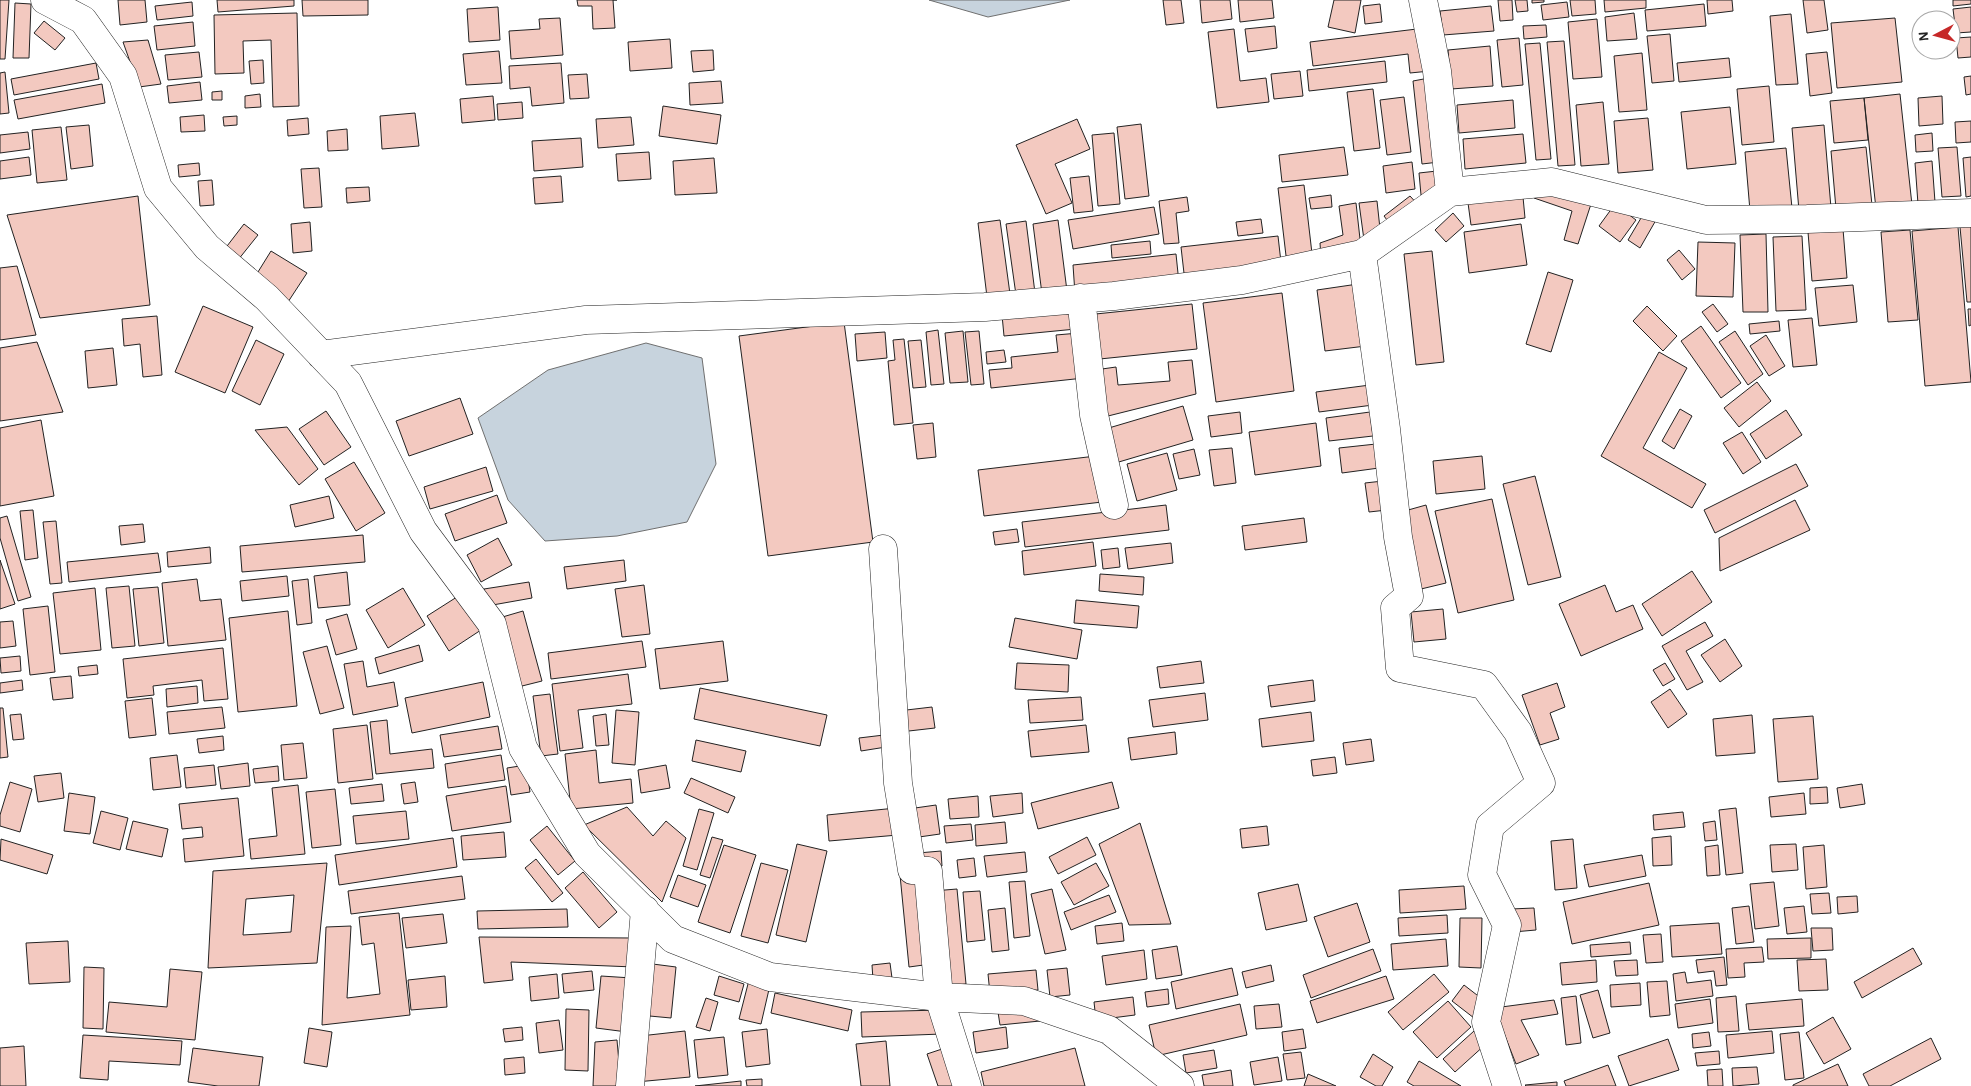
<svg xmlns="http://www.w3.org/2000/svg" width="1971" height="1086" font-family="'Alegreya Sans',sans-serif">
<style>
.water{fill:#c7d3dd;stroke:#6f6f6f}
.building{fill:#f3c9c0;stroke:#222;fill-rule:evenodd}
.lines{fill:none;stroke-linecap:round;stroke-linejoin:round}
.minor-casing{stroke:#222;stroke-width:29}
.minor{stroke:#fff;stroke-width:28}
</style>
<rect width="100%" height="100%" fill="#fff"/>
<path class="water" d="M929 0H1070L988 17Z
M646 343 702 358 716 464 687 522 617 536 545 541 508 500 478 418 548 370Z"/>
<path class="building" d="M0 0H9L5 59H0Z
M118 0H145L147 22 120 25Z
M217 0H294V6L218 12Z
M302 0H368V15L303 16Z
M577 0H617H613L615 28 593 29 592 6H578Z
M1163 0H1181L1184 23 1166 25Z
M1200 0H1230L1232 19 1202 23Z
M1238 0H1272L1274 18 1240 22Z
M1334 0H1361L1355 33 1328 27Z
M1498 0H1512L1513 20 1500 21Z
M1515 0H1527L1528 11 1517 12Z
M1532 0H1544V2L1532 3Z
M1570 0H1595L1596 14 1572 16Z
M1604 0H1646V8L1605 12Z
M1707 0H1732L1733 11 1708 14Z
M1803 0H1824L1828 30 1807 33Z
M1953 0H1971V4L1953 6Z
M192 2 193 16 157 20 155 6Z
M1567 2 1569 17 1543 20 1541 5Z
M15 3 31 4 29 58H13Z
M1380 4 1382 22 1365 24 1363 6Z
M1704 4 1706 26 1647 31 1645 10Z
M1491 6 1494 31 1443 35 1440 11Z
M498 7 500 40 469 42 467 9Z
M1971 7V32L1956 33 1953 9Z
M297 13 299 106 273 107 271 40 243 41 244 73 215 74 214 15Z
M1634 13 1637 39 1607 41 1605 17Z
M1791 14 1798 84 1776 85 1770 16Z
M560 18 563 55 511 59 509 31 540 29 539 19Z
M1895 18 1902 82 1837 88 1831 23Z
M1597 19 1602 77 1573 79 1568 22Z
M44 21 65 38 55 50 34 33Z
M193 22 195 46 157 50 154 26Z
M1546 25 1547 37 1524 39 1523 26Z
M1275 26 1277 48 1248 52 1245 29Z
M1425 28 1430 71 1410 73 1408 54 1313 66 1310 42Z
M1234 29 1240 81 1266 78 1269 102 1217 108 1208 32Z
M1670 34 1674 81 1652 83 1647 36Z
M1971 37V57L1958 58 1956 38Z
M1519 38 1523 85 1502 87 1497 40Z
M670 39 672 68 630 71 628 42Z
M148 40 161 84 139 87 123 42Z
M1564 41 1575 165 1558 166 1547 42Z
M1540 43 1551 159 1536 160 1525 44Z
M1490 46 1493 86 1451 89 1448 50Z
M713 50 714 70 693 72 691 51Z
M499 51 502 83 466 85 463 54Z
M199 52 202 77 168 80 165 55Z
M1827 52 1832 93 1810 96 1806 54Z
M1642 53 1647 110 1619 112 1614 56Z
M1729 58 1731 77 1679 82 1677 63Z
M263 60 264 83 251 84 249 61Z
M1385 61 1387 82 1309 91 1307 70Z
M96 63 99 79 14 95 11 79Z
M561 63 564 103 532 106 530 87 510 89 509 66Z
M1300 71 1303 96 1274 99 1271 74Z
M5 72 9 113 0 114V73Z
M587 74 589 98 570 99 568 75Z
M1971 76V94L1966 95 1964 77Z
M1429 78 1439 162 1422 164 1413 81Z
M721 81 723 103 690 105 689 83Z
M200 82 202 100 169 103 167 86Z
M102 84 105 103 18 119 14 100Z
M1769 86 1774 142 1742 145 1737 89Z
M1373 89 1380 148 1354 151 1347 92Z
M222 91V100H212V92Z
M260 94 261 107 245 108V96Z
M1900 94 1912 205 1876 209 1864 98Z
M493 96 495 120 462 123 460 99Z
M1942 96 1943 124 1919 126 1918 98Z
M1404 97 1411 152 1387 155 1380 100Z
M1864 98 1868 140 1834 143 1830 101Z
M1513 100 1515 128 1459 133 1457 105Z
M522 102 523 118 498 120 497 104Z
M1603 102 1609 164 1581 166 1576 105Z
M663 106 721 115 717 144 659 136Z
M1730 107 1736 164 1687 169 1681 112Z
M415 113 419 146 382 149 380 116Z
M204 115 205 131 181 132 180 117Z
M237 116V125L224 126 223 117Z
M631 117 634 145 598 148 596 119Z
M308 118 309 134 288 136 287 120Z
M1648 118 1653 170 1618 173 1614 121Z
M1077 119 1090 149 1055 164 1072 203 1046 214 1016 145Z
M1971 121V142L1956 143 1955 122Z
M1141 124 1149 196 1125 199 1117 127Z
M89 125 93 166 71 169 66 127Z
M1824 125 1831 208 1799 211 1792 128Z
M61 127 67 180 37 183 32 130Z
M347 129 348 150 328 151 327 131Z
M28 132 30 149 0 153V135Z
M1114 133 1120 204 1098 206 1092 135Z
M1932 133 1933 151 1916 152 1915 135Z
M1523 134 1526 163 1465 169 1463 139Z
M581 138 583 167 534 171 532 141Z
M1344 147 1348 175 1282 182 1279 155Z
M1866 147 1872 205 1836 209 1831 151Z
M1957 147 1961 196 1942 197 1938 148Z
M1786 148 1792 208 1750 211 1745 152Z
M649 152 651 179 618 181 616 154Z
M29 157 31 175 0 179V161Z
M1971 157V196L1966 197 1963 158Z
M714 158 717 193 675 195 673 161Z
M1932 161 1935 202 1918 204 1915 163Z
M1412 162 1415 189 1386 193 1383 166Z
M199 163 200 175 179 177 178 165Z
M319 168 322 207 304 208 301 169Z
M1437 171 1439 194 1421 195 1419 173Z
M561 176 563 202 535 204 533 178Z
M1089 176 1093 211 1074 213 1070 178Z
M212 180 214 205 200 206 198 181Z
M1304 185 1313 262 1287 264 1278 188Z
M369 187 370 201 347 203 346 188Z
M1538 187 1591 204 1578 244 1564 240 1572 211 1534 198Z
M1331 195 1332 207 1311 209 1309 198Z
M138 196 150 305 40 318 7 215Z
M1410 196 1420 207 1393 228 1384 216Z
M1187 197 1189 211 1176 213 1179 243 1164 244 1159 201Z
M1523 197 1525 218 1471 225 1468 203Z
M1377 201 1381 238 1364 240 1359 203Z
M1356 203 1361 248 1321 258 1320 243 1343 235 1339 206Z
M1615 204 1636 220 1620 242 1599 226Z
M1154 207 1159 234 1073 249 1068 220Z
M1453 213 1464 226 1446 242 1435 230Z
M1644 213 1656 220 1640 248 1628 240Z
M1261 219 1263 233 1238 236 1236 222Z
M1000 220 1010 294 987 297 978 223Z
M1058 220 1067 291 1042 294 1033 224Z
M1026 221 1035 293 1016 295 1006 224Z
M310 222 312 251 293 253 291 224Z
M244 224 258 235 238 260 224 250Z
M1521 224 1527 265 1469 273 1464 232Z
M1971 226V302H1967L1960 227Z
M1958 227 1971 382 1925 386 1912 231Z
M1843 229 1847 278 1812 281 1808 232Z
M1910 230 1918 320 1888 322 1881 232Z
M1766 234 1768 312H1743L1740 235Z
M1278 236 1282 271 1185 282 1181 247Z
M1802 236 1806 310 1776 311 1773 237Z
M1150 241 1151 254 1112 258 1111 245Z
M1698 242 1735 243 1733 297 1696 296Z
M1679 250 1695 269 1682 280 1667 260Z
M271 251 307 273 288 302 253 280Z
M1432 251 1444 362 1416 365 1404 254Z
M1176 254 1179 283 1075 294 1073 265Z
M17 266 36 335 0 340V268Z
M1548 272 1573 280 1551 352 1526 344Z
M1358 284 1366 346 1325 351 1317 290Z
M1853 285 1857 322 1819 326 1815 288Z
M1282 293 1294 391 1216 402 1203 303Z
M1192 304 1197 349 1090 360 1086 315Z
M1713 304 1728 324 1717 332 1702 312Z
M203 306 253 327 225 393 175 372Z
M1647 306 1677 336 1663 351 1633 321Z
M1073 307 1076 329 1004 336 1002 315Z
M1968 309H1971V325L1969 326Z
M157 316 162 375 143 377 140 344 124 346 122 319Z
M1812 318 1817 365 1793 367 1788 320Z
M1779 321 1780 331 1750 334 1749 324Z
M844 322 873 542 768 556 739 336Z
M1701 326 1741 383 1721 398 1681 341Z
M938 330 944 384 931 385 926 332Z
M963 331 968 382 950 383 945 333Z
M979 331 984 384 971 385 965 332Z
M1735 331 1763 374 1748 385 1719 342Z
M885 332 887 358 857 361 855 334Z
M1079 333 1084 378 991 388 989 370 1012 368 1011 357 1058 352 1056 335Z
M1766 335 1785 366 1769 376 1750 346Z
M904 339 913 423 894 425 888 361 895 360 893 340Z
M256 340 284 354 260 405 232 391Z
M921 340 926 387 913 388 908 341Z
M37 342 63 412 0 421V348Z
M113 348 117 385 88 388 85 351Z
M1004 350 1006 362 987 364 986 352Z
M1659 352 1687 368 1643 448 1706 484 1692 508 1601 456Z
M1192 360 1196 394 1100 418 1095 370 1116 367 1118 385 1170 381 1168 362Z
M1757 382 1771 401 1739 427 1724 408Z
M1370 385 1373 405 1319 412 1316 392Z
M460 398 473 434 409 456 396 421Z
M1183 406 1193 440 1112 464 1102 430Z
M1680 409 1692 416 1674 449 1662 441Z
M1786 410 1802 435 1766 459 1750 434Z
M326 411 351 447 324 465 299 429Z
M1240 412 1242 433 1211 437 1208 416Z
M1370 412 1373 436 1329 441 1326 418Z
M41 420 54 496 0 506V428Z
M933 423 936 457 917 459 913 425Z
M1316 423 1321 466 1255 475 1249 432Z
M287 427 318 469 299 485 255 430Z
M1742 432 1761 462 1743 474 1723 443Z
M1376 444 1379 468 1342 473 1339 448Z
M1232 448 1236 483 1214 486 1209 450Z
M1194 449 1200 475 1179 479 1173 454Z
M1167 453 1177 490 1137 501 1127 464Z
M1096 456 1102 502 984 516 978 470Z
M1482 456 1485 489 1436 494 1433 461Z
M354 462 385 513 356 531 325 479Z
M1796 464 1808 486 1715 533 1704 510Z
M486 467 493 491 430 509 424 487Z
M1535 476 1561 577 1528 585 1503 484Z
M1383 481 1387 510 1369 512 1365 483Z
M497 495 507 523 455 541 445 514Z
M329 496 334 518 295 527 290 505Z
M1492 499 1514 600 1458 613 1435 511Z
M1795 500 1810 530 1720 571 1719 538Z
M1166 505 1169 530 1025 547 1022 522Z
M1426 505 1446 583 1421 589 1401 512Z
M33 510 38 558 25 560 20 511Z
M7 516 31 597 18 601 0 538V518Z
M1304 518 1307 542 1245 550 1242 526Z
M56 521 62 583 50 584 43 522Z
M143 524 145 542 121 545 119 526Z
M1017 529 1019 542 995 545 993 532Z
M363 535 365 562 242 572 240 546Z
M498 538 512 565 481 582 467 555Z
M1093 542 1096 566 1024 575 1022 551Z
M1171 543 1173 563 1128 569 1125 548Z
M210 547 211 563 168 567 167 552Z
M1118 548 1120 567 1103 569 1101 550Z
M158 553 161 572 69 582 67 562Z
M0 560 15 604 0 609Z
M624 560 626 581 567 589 564 567Z
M1692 571 1712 602 1662 636 1642 604Z
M347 572 350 605 318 608 314 576Z
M1100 574 1144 577 1143 595 1099 591Z
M287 576 289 596 242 601 240 581Z
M197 579 200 601 221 599 226 640 168 646 162 583Z
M308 579 312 623 297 625 292 581Z
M529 582 532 598 487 606 484 589Z
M644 585 650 634 622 637 615 589Z
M1605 585 1616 612 1633 605 1643 629 1581 656 1559 604Z
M129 586 135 646 112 648 106 588Z
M158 587 164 643 139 646 133 589Z
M95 588 101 650 60 654 53 593Z
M403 588 425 625 388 648 366 610Z
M460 595 481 630 449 651 427 616Z
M1076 600 1139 606 1137 628 1074 623Z
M48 606 55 672 30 675 23 609Z
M1443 609 1446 639 1414 642 1411 612Z
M288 611 297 706 238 712 229 618Z
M523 611 542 681 518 687 499 618Z
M347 614 357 649 336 655 326 620Z
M1015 618 1082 630 1077 659 1009 647Z
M13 621 16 646 0 648V622Z
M1705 622 1713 636 1686 651 1703 682 1687 690 1662 646Z
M1725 639 1742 666 1720 682 1701 655Z
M642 641 646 667 551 679 548 653Z
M723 641 728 681 660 689 655 649Z
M419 645 423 661 379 674 375 658Z
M327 646 344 708 320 714 303 652Z
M223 648 228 699 204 701 202 680 153 686 154 695 127 698 123 659Z
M20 656 21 671 1 673 0 658Z
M363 661 367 687 394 682 398 706 353 715 344 664Z
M1201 661 1204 683 1160 688 1157 667Z
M1017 663 1069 665 1068 692 1015 689Z
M1665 663 1675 679 1663 686 1653 670Z
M97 665 98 674 79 676 78 667Z
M628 674 632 704 578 710 583 748 560 751 552 684Z
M71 676 73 698 53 700 50 678Z
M22 680 23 690 0 693V683Z
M1313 680 1315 701 1271 707 1268 686Z
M483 682 490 717 412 733 405 698Z
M1557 683 1565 707 1550 713 1559 739 1540 745 1522 695Z
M197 686 198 703 167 707 166 689Z
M700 688 827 715 820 746 694 719Z
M1670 689 1687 714 1668 728 1651 702Z
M1205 693 1208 720 1153 727 1149 700Z
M550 694 558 754 541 756 533 696Z
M1081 697 1083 720 1030 723 1028 700Z
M152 698 156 735 129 738 125 701Z
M222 707 225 728 169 734 167 712Z
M932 707 935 728 900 732 898 711Z
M0 708H3L8 757 0 758Z
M616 710 639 712 635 765 612 763Z
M1311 712 1314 741 1262 747 1259 719Z
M21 714 24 739 13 740 10 715Z
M606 714 609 745 596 746 593 716Z
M1752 715 1755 753 1716 756 1713 719Z
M1813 716 1818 779 1778 782 1773 719Z
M387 720 390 754 432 749 434 768 376 774 370 722Z
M367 725 373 779 338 783 333 729Z
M1086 725 1089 752 1031 757 1028 731Z
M498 726 502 749 444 757 440 735Z
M1175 732 1177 754 1131 760 1128 738Z
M884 735 886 747 861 751 859 738Z
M223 736 224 750 199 753 197 739Z
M1371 739 1374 761 1346 765 1343 743Z
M696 740 746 751 741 772 692 761Z
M303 743 307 778 284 780 281 745Z
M596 750 599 783 631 779 633 803 571 809 565 754Z
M177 755 181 787 153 790 150 758Z
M501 755 505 780 448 788 445 764Z
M1335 757 1337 773 1313 776 1311 760Z
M248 763 250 786 221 789 218 767Z
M214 765 216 785 186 788 184 768Z
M526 765 530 792 511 795 507 768Z
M666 765 670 788 641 793 638 770Z
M278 766 279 781 255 783 253 769Z
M61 773 64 798 38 802 34 776Z
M691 778 735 797 728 813 684 793Z
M10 782 32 789 20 832 0 826V815Z
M415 782 418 802 404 804 401 784Z
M1112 782 1119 808 1038 829 1031 803Z
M382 784 384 801 351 804 349 788Z
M1862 784 1865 804 1840 808 1837 788Z
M298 785 305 854 251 859 249 839 277 836 272 788Z
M506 786 511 822 452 831 446 796Z
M1827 787 1828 803 1810 804V788Z
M335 789 341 845 312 848 306 792Z
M69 793 95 797 90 834 64 831Z
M1022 793 1023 813 993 817 990 796Z
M1804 793 1806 814 1771 817 1769 797Z
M978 796 979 817 950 819 948 799Z
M238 798 244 856 185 862 183 839 203 837 202 827 182 829 179 804Z
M936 805 940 834 919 837 915 808Z
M627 807 653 836 666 821 686 838 662 902 584 825Z
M896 808 898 835 829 841 827 815Z
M1736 808 1743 873 1726 875 1719 810Z
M699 809 714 813 697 870 683 866Z
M101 811 128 818 120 850 93 843Z
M406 811 409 839 356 844 353 816Z
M1683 812 1685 827 1654 830 1653 815Z
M133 821 168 829 162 857 126 849Z
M1715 821 1717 840 1705 841 1703 823Z
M1005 822 1007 843 976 846 975 825Z
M1140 823 1171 924 1129 925 1099 844Z
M971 824 973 840 946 843 944 826Z
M547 826 575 861 558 875 530 840Z
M1267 826 1269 845 1242 848 1240 829Z
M504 832 506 857 463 860 461 836Z
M1671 836 1672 865 1653 866 1652 838Z
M712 837 723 840 710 878 700 875Z
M1087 837 1096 855 1058 874 1049 857Z
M453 838 457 867 339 885 335 855Z
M1 839 53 855 47 874 0 860Z
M1573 839 1577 888 1555 890 1551 841Z
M797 844 827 851 806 942 776 935Z
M1796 844 1798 870 1772 872 1770 845Z
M724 845 756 855 730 933 698 922Z
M1718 845 1720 875 1707 876 1705 847Z
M1824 845 1827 887 1806 889 1803 847Z
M941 851 942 866 919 868 918 853Z
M1025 852 1027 872 987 877 984 856Z
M1642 855 1646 876 1589 887 1584 865Z
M974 858 976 876 959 878 957 860Z
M536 859 563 893 552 902 525 868Z
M327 863 317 963 208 968 213 871ZM294 895 291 932 243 935 246 899Z
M761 863 788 870 768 943 741 936Z
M1096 863 1109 886 1074 905 1061 882Z
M583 872 617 912 599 928 565 888Z
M922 873 931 964 909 967 900 875Z
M678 875 706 885 698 907 670 897Z
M462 876 465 899 351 914 348 891Z
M1025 881 1030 936 1014 938 1009 882Z
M1774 882 1779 926 1755 929 1750 884Z
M1649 883 1659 925 1572 944 1563 902Z
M1298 884 1307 921 1266 930 1258 893Z
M1464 886 1466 909 1400 913 1399 890Z
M957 889 966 984 942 987 933 891Z
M1052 889 1066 950 1045 954 1031 894Z
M980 891 985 940 967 942 963 892Z
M1829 893 1831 913 1812 914 1810 894Z
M1109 895 1116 912 1071 930 1064 912Z
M1857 896 1858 912 1838 914 1837 897Z
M1357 903 1370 942 1328 957 1314 917Z
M1749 906 1754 942 1736 944 1732 908Z
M1804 906 1807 932 1787 934 1784 908Z
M1005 908 1009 950 992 952 988 910Z
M1534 908 1536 930 1513 932 1511 909Z
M567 909 568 927 478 929 477 911Z
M399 913 410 1015 322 1025 326 927 351 926 347 998 380 994 374 943 362 945 359 917Z
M443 914 447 943 406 948 402 918Z
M1447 915 1448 933 1399 936 1398 918Z
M1460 918H1482L1481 968 1459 967Z
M1122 923 1124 941 1097 944 1095 926Z
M1719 923 1722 954 1672 957 1670 926Z
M1811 928H1832L1833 950 1813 951Z
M1661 934 1663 962 1646 963 1643 935Z
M479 937 633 938 634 967 511 962 513 980 484 983Z
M1811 938V958L1768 959 1767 939Z
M1446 939 1448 966 1393 970 1391 944Z
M68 941 70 982 29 984 26 943Z
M1630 942 1631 954 1591 957 1590 945Z
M1177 946 1182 975 1156 979 1152 950Z
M1762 947 1764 962 1744 963 1745 977 1728 978 1726 949Z
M1913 948 1922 964 1862 998 1854 982Z
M1373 949 1381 971 1311 998 1303 975Z
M1144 950 1147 979 1106 985 1102 956Z
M1724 957 1727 985 1716 986 1714 971 1698 973 1696 960Z
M1826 959 1828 990 1799 991 1797 960Z
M1596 960 1597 982 1562 985 1560 963Z
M1637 960 1638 975 1616 976 1614 961Z
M645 963 676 967 671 1018 639 1015Z
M890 963 892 978 873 980 872 965Z
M1271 965 1274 981 1246 988 1242 972Z
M84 967 104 968 103 1029 83 1028Z
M1067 968 1070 995 1050 997 1047 970Z
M1232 968 1238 995 1176 1009 1171 982Z
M170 969 202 972 195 1040 106 1032 109 1002 167 1007Z
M1036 970 1038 990 990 994 988 974Z
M592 971 594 990 564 993 562 974Z
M1685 972 1687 983 1711 980 1713 996 1676 1001 1673 974Z
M557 974 559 998 531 1001 529 977Z
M1434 974 1449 992 1403 1030 1388 1012Z
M445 976 447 1007 411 1010 408 980Z
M601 976 632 978 627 1032 596 1028Z
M719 976 744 984 739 1002 714 995Z
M1386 976 1394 999 1317 1023 1310 1001Z
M749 980 770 985 761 1024 739 1019Z
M1667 981 1670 1015 1650 1017 1647 982Z
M1640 983 1641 1005 1611 1007 1610 985Z
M1464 985 1486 1002 1474 1018 1452 1001Z
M1168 989 1169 1004 1147 1007 1145 992Z
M1598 990 1610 1033 1593 1038 1580 995Z
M775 993 852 1010 848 1031 771 1013Z
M1576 996 1581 1043 1566 1045 1561 998Z
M1736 996 1739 1031 1718 1032 1716 998Z
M1133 997 1135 1015 1096 1020 1094 1002Z
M706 998 718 1002 710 1031 696 1027Z
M1710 999 1713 1023 1678 1028 1675 1004Z
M1802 999 1804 1026 1749 1030 1746 1004Z
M1554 1000 1558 1014 1521 1020 1539 1055 1516 1064 1494 1008Z
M1448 1001 1471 1027 1437 1058 1413 1032Z
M1240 1004 1247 1035 1156 1056 1149 1025Z
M1279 1004 1282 1027 1256 1029 1254 1006Z
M1039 1008 1040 1021 1000 1025 998 1012Z
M566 1009 589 1010 588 1071 565 1070Z
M941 1010 942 1034 862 1037 861 1012Z
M1833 1017 1851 1049 1824 1064 1806 1033Z
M559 1020 563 1050 539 1053 536 1023Z
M522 1027 523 1040 505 1042 503 1029Z
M1006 1027 1008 1048 976 1053 973 1032Z
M309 1028 332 1032 327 1067 304 1063Z
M767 1029 770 1064 746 1067 742 1032Z
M1303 1029 1306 1048 1284 1051 1282 1032Z
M685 1031 690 1077 636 1082 640 1036Z
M1474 1031 1486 1044 1455 1072 1443 1059Z
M1772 1031 1774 1053 1728 1058 1726 1035Z
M1709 1032 1711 1046 1693 1048 1692 1034Z
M1799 1032 1804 1078 1785 1080 1780 1034Z
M83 1035 182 1041 180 1065 109 1061 108 1080 80 1078Z
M724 1037 728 1075 698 1078 694 1040Z
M1931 1038 1941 1059 1890 1086H1869L1863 1074Z
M1668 1039 1679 1070 1629 1086 1618 1056Z
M617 1040 621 1086H593L595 1042Z
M886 1041 890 1086H861L856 1044Z
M24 1046 26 1086H0V1048Z
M948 1047 961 1086H938L927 1054Z
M193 1048 263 1057 259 1086H218L188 1082Z
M1075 1048 1085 1086H984L981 1072Z
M1214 1050 1217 1068 1186 1073 1183 1055Z
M1719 1051 1720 1064 1697 1066 1695 1053Z
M1301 1052 1305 1078 1287 1080 1283 1054Z
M1373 1054 1393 1067 1382 1086H1376L1360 1077Z
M524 1057 525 1073 505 1075 504 1059Z
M1278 1057 1282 1081 1254 1085 1250 1062Z
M1419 1061 1461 1086H1414L1407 1082Z
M1838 1064 1848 1086H1793V1085Z
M1608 1065 1616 1086H1566L1564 1081Z
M1757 1067 1759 1084 1733 1086 1732 1068Z
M1722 1069 1723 1086H1708L1707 1070Z
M1231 1070 1233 1086H1204L1202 1075Z
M1308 1074 1336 1086H1304Z
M762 1079V1086H747L746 1080Z
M741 1081V1086H695Z
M1557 1082V1086H1526L1525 1085Z"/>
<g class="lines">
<g class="minor-casing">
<path id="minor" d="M45 0 83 20 123 76 158 188 207 247 267 298 348 383 423 531 492 624 523 748 587 854 673 939 770 977 939 997 1024 1001 1109 1030 1180 1086
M1423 0 1437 71 1450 192
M1362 254 1386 429 1398 537 1409 596 1395 608 1400 668 1484 685 1518 732 1541 783 1490 826 1482 875 1507 925 1486 1022 1507 1086
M1081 298 1094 415 1114 505
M321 355 586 320 985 307 1114 296 1242 280 1362 254 1450 192 1552 182 1706 220 1807 219 1971 213
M883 549 898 783 912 870 928 871 939 997 967 1086
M630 1086 645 910"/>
</g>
<use href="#minor" class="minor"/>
</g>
<g transform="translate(1936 35) rotate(264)"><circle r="24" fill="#ffffff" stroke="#a7a7a7"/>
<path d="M0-4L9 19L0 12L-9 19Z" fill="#c62828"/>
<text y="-8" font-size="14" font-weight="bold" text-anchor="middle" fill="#222222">N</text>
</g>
</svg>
